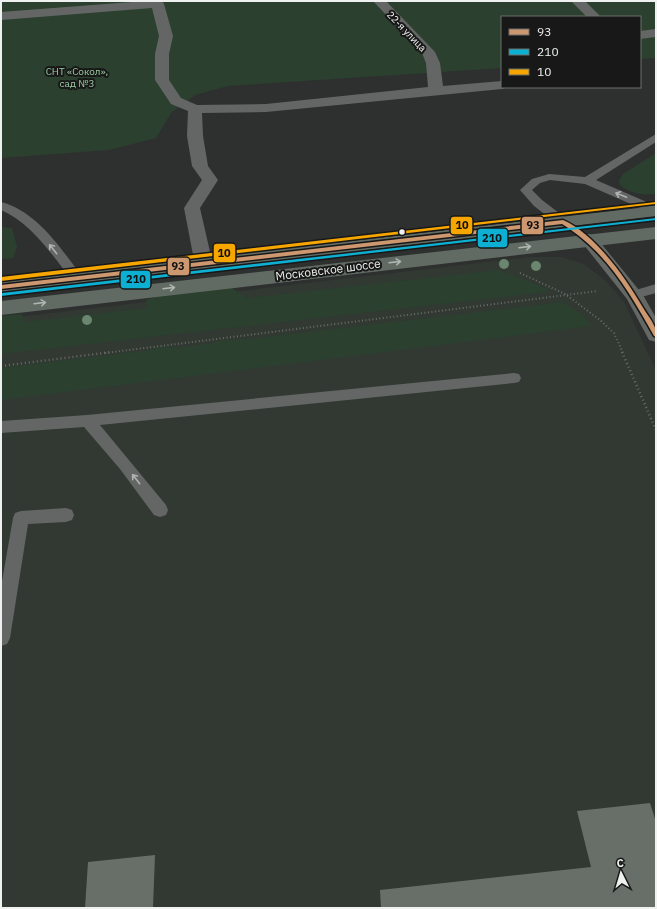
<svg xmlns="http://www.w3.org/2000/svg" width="657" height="909" font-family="'IBM Plex Sans',sans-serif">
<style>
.built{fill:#313932}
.green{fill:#2b402f}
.building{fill:#686f69}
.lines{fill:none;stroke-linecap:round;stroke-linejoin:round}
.path-far1{stroke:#6a6c6a;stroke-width:2;stroke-dasharray:1 2.5;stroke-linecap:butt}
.path{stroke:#6a6c6a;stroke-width:2.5;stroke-dasharray:1 3;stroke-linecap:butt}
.lane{fill:#646665;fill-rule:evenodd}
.street{fill:#646665;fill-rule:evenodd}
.secondary{fill:#636865;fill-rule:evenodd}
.primary{fill:#616b64;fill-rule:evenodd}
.bus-1-casing{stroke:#171817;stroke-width:3}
.bus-2-casing{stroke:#171817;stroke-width:3}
.bus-3-casing{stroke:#171817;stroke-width:3}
.bus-1{fill:#cd976f;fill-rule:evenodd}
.bus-2{fill:#0dafd3;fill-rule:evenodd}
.bus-3{fill:#f7a600;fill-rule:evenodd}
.tree{fill:#6a866f}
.oneway{stroke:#b0b2b1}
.oneway2{stroke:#afb5b0}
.bus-dot{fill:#eef1ef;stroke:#171817;stroke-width:1.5}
.labels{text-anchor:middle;stroke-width:4;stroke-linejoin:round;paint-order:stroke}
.far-street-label{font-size:10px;fill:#eef1ef;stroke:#171817}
.far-park-label{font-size:10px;fill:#9bcda3;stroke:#171817}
.street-label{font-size:12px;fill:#eef1ef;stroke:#171817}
.line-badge{stroke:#171817;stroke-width:1.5}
.pale-badge-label{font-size:11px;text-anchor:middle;font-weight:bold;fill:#111}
</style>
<rect width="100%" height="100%" fill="#2e302f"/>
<path class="built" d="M530 257H561L584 264 605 280 624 302 656 370V908H1V319Z"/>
<path class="green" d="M1 1H656V58L640 59V17H502V68L228 86 195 95 171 113 156 138 109 150 1 158Z
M656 153V194C642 195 631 194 620 185L619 181 623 174Z
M1 227 12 228 17 247 13 258 1 259Z
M499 270 545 288 548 292 1 354V316L22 314 24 322 147 308 146 300 190 285 229 286 247 298Z
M563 302 582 314 591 326 1 400V368L151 350 161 346 172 348 213 343 221 340 250 339Z"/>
<path class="building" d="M650 803 656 822V908H381L380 890 591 867 577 811Z
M155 855 153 908H85L88 862Z"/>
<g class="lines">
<path class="path-far1" d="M520 273 565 294 600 320 614 333 623 353
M105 353 598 291"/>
<path class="path" d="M622 352 656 430
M1 366 112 352"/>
<path class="lane" d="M656 134V142L596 180 656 206V215L585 184 550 180 540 183 532 190 542 200 567 219 569 222 567 225H559L534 206 520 190 532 179 549 174 585 177Z
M1 202C38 212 60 248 82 276L84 279 82 282H74C52 256 33 224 1 210Z
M656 284V293L634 299 629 298 628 295 629 292Z
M514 373 519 374 521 378 519 382 514 383 100 425 166 505 168 510 166 515 160 517 154 515 120 469 84 427 1 433V421L87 415Z
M66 508 72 510 74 515 72 520 66 522 28 524 10 638 7 644 1 646V587L13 518 15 513 21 511Z"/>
<path class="street" d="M145 1H162L164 4 173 36 169 54V80L181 98 197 105 266 104 428 87 426 63 422 53 373 1H386L435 52 440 63 443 86 502 81V87H508L502 89 266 112 202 113 203 136 208 166 218 180 200 208 213 265 210 269 204 271 198 269 195 265 184 208 202 180 192 166 187 136 188 111 171 104 155 80V54L159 36 152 8 1 20V12Z
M571 1H585L601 17H587Z
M656 29V37L640 39V31Z"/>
<path class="secondary" d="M589 234 595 236 643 295 656 318V342L649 340 627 299 580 240 583 236Z"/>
<path class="primary" d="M656 206V216L1 293V281Z
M656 227V239L1 315V301Z"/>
<g class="bus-1-casing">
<path id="bus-1" d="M563 220C595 234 625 277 642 306 646 313 655 324 656 331 656 333 656 335 656 337L654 336C630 293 606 251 562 224L1 289V285Z"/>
</g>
<g class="bus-2-casing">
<path id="bus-2" d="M656 218V220L1 296V294L2 293Z"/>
</g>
<g class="bus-3-casing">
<path id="bus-3" d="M656 202V204H655L1 281V277Z"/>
</g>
<use href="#bus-1" class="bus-1"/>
<use href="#bus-2" class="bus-2"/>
<use href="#bus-3" class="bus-3"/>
</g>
<g class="tree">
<circle cx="504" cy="264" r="5"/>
<circle cx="536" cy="266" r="5"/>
<circle cx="87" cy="320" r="5"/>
</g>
<defs><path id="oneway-shaft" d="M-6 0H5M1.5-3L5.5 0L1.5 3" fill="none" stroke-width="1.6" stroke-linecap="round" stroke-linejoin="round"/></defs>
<g class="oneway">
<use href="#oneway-shaft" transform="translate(621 195) rotate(-158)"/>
<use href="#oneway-shaft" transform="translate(53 249) rotate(-129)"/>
<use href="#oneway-shaft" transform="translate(136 479) rotate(-128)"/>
</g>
<g class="oneway2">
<use href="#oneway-shaft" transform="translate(525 247) rotate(-7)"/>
<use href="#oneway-shaft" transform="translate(395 262) rotate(-7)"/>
<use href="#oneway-shaft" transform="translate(169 288) rotate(-7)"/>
<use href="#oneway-shaft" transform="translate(40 303) rotate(-7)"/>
</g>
<circle class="bus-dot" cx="402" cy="232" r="3.5"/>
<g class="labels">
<g class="far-street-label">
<text transform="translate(407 31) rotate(46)" y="4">22-я улица</text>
</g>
<g class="far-park-label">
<text x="77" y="75">СНТ «Сокол»,<tspan x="77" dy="12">сад №3</tspan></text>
</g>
<g class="street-label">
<text transform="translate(328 270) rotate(-7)" y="4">Московское шоссе</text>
</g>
</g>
<g class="line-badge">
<rect x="450" y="216" width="23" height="19" rx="4" fill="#f7a600"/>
<rect x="521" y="216" width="23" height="19" rx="4" fill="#cd976f"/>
<rect x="477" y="228" width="31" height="20" rx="4" fill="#0dafd3"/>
<rect x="213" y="243" width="23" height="20" rx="4" fill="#f7a600"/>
<rect x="167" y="257" width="23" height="19" rx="4" fill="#cd976f"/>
<rect x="120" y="270" width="31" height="19" rx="4" fill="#0dafd3"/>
</g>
<g class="pale-badge-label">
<text x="462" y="229">10</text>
<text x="533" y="229">93</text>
<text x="492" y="242">210</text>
<text x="224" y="257">10</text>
<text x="178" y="270">93</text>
<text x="136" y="283">210</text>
</g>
<rect width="657" height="909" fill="none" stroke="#eef1ef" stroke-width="4"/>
<rect x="501" y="16" width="140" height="72" fill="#171817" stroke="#6d6f6d"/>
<rect x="509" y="29" width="20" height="6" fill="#cd976f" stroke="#6d6f6d"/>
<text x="537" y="36" font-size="12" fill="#eef1ef">93</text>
<rect x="509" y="49" width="20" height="6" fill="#0dafd3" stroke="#6d6f6d"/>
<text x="537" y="56" font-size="12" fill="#eef1ef">210</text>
<rect x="509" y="69" width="20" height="6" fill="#f7a600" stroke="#6d6f6d"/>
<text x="537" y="76" font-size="12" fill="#eef1ef">10</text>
<g transform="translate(621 873) rotate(355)" stroke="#171817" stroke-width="3" paint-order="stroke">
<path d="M0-3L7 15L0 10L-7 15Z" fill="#eef1ef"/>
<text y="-6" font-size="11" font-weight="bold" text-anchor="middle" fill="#eef1ef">С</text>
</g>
</svg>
